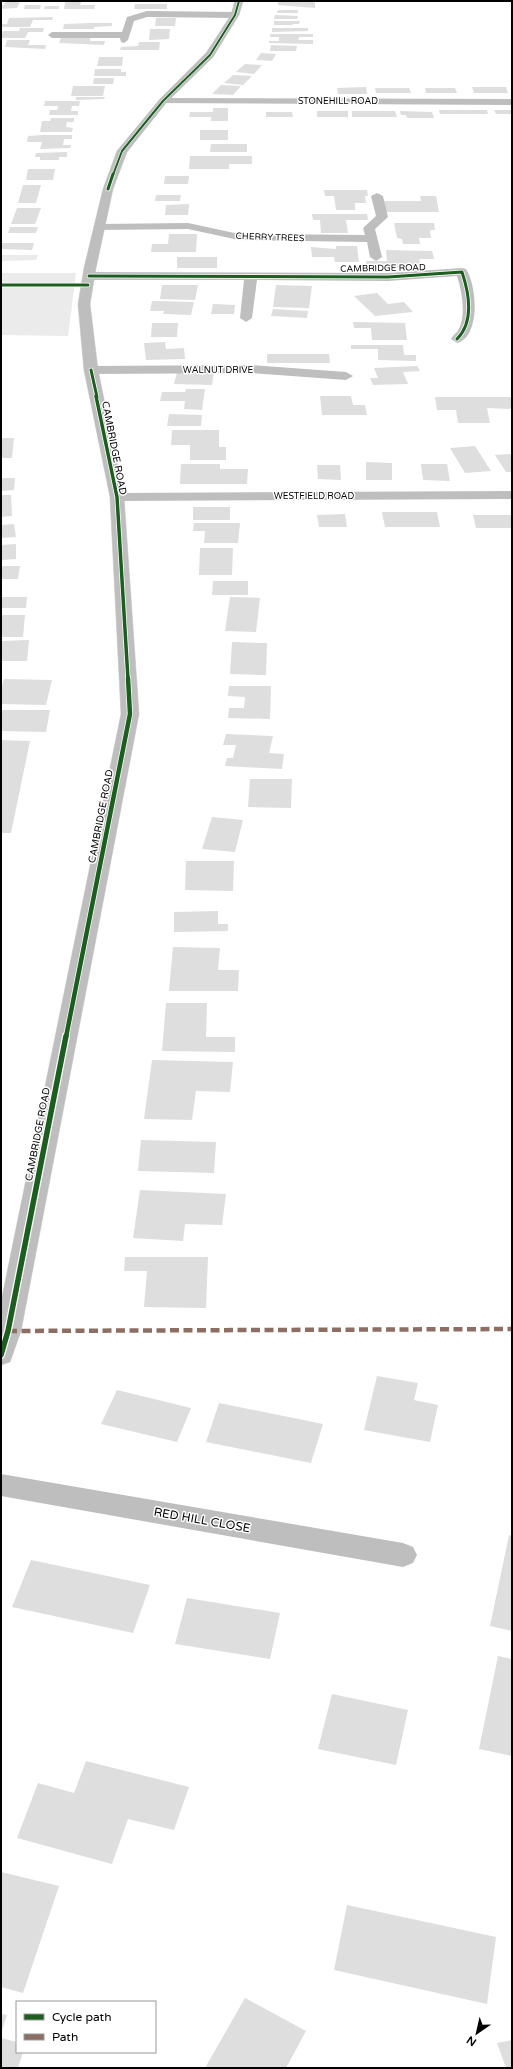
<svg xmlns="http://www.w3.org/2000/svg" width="513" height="2069" font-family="'Varela Round',sans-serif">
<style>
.green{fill:#ebebeb}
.building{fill:#dedede}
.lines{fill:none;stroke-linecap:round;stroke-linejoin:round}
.major-casing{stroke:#dbdbdb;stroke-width:1}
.minor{fill:#bebebe;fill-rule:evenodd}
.major{fill:#bebebe;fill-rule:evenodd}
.quiet{stroke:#8d6e63;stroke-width:4.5;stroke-dasharray:9 4.5;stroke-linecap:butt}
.cycleway-far4-casing{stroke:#fff;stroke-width:3}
.cycleway-far3-casing{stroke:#fff;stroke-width:4.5}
.cycleway-far2-casing{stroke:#fff;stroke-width:5}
.cycleway-far1-casing{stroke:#fff;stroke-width:6}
.cycleway-casing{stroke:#fff;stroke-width:8}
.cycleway-far4{stroke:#1b5e20;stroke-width:2}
.cycleway-far3{stroke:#1b5e20;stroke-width:3}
.cycleway-far2{stroke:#1b5e20;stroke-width:3.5}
.cycleway-far1{stroke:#1b5e20;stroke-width:4.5}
.cycleway{stroke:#1b5e20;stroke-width:5.5}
.labels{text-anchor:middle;stroke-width:3;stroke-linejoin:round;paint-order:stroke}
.far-street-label{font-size:9px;fill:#000;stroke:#fff}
.street-label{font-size:10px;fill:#000;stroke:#fff}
.near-street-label{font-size:12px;fill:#000;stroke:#fff}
</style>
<rect width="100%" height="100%" fill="#fff"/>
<path class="green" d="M1 255H38L36 260 1 261Z
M1 273H76L68 336 1 335Z"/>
<path class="building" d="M5 1H20L17 8 1 9V5H4Z
M65 2H81L80 5H95L94 9H64Z
M278 2H315V8L278 5Z
M135 4H167V9H134Z
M25 5H41L40 9H24Z
M45 6H59V9H44Z
M278 10H298V13H277Z
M275 15 298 16 297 19H274Z
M53 17 52 20H33L30 27H1V24H7L9 18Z
M156 18H176L175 26H155Z
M274 21H300L299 24H293L292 25H274Z
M91 23H112V26L94 27V29H63L64 24Z
M20 28H44L43 32H28L25 38H1L3 31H19Z
M272 28H308V31L272 32Z
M150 29H170L169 39 149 40Z
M270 34H313V37H299L298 40H313V44L269 43V41H279V37H270Z
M61 38H90V41H105L104 45 59 43Z
M7 40H30L28 45H46L45 49 5 47Z
M139 42H160L159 50H120L121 47 138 46Z
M271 45 297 46 296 51H270Z
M261 53 276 54 272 61 256 60Z
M99 57H123L122 66H97Z
M245 64 262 65 254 74 236 72Z
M95 69H121V72H126V76H94Z
M233 75 252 76 243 85 224 83Z
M94 78H114L113 84H93Z
M221 85 241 86 233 95 212 94Z
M73 86H105L103 96H71Z
M366 87 367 94H338L337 88Z
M472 87H506L508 93H474Z
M375 88H409L411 93H376Z
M425 88H455L457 93H426Z
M76 97H105L104 99 76 100Z
M45 101H80L79 106H72L71 111H78V115H49L50 110H57L58 106H44Z
M213 108H228V121H211V117H189L190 112H213Z
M439 110H487L488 114H440Z
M494 110H512V114H496Z
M317 111H348V117H317Z
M352 111H395L397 117H352Z
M400 111 432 112 434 118H407L406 115H401Z
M266 112H292L293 117H266Z
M51 118H74V122H67L66 127 73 128 72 132H40L42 121H50Z
M200 130H228V140H200Z
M42 135H72V139H64L63 145H71L70 148 40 149 42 142H27L28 136Z
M211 144H247V152H210Z
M67 152V157H59V160H40V157H35L36 153Z
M190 156H252V164H229V169H189Z
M28 169H55L53 180H26Z
M165 176H189L188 184H164Z
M23 185H41L36 203H18Z
M324 190H367L368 196H365L366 203H355V210H336L334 196H325Z
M156 195H181L180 201H155Z
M420 196H436L439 212H386L384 201H421Z
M189 204 188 215H165L166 205Z
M17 208H41L35 224H11Z
M312 214H367L368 220H346L348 233H321L320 220H313Z
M394 223H434L435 230H430L431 238H419L420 244H403L402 239 397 238Z
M10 227H38L36 233H8Z
M169 234H197L196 252H151L152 244H168Z
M1 243H34L32 250 1 249Z
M336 246H357L359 262H335L334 257H312L311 247 336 249Z
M386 250 432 251 434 259H419L421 267H367L366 261H387Z
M177 257H217V268H177Z
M162 285H198L195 300 160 299Z
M276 285 312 286 309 308 273 307Z
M377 293 388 304 404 302 413 312 375 316 354 296Z
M152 301 194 302 191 315 163 314 164 311H150Z
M213 304 235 305 234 314H211Z
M273 309 308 311 307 318 271 316Z
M353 322 405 323 407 340H372L371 328H354Z
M152 323H178L177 337H151Z
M165 342 166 349 184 348 185 359 146 360 144 343Z
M351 345H403L404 355H416V361L378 360V349H351Z
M267 354H329L330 363H267Z
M417 366 420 371 403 372 408 384 373 385 370 378H378L374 368Z
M177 372H214L212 385 174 384Z
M186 389H205L202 410 184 409 185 401H160L162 392H185Z
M320 396H351L353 405H365L367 415H322Z
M435 397H512V409L487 408 490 423H458L456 410H437Z
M169 414 202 415 201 426H167Z
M172 430H219V447H226V460H190V445H171Z
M1 438H14L12 458H1Z
M475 446 491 471 465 473 450 448Z
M512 454V472H506L495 455Z
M366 462 392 463V480H366Z
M181 464H220V469H248L247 484H180Z
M421 464H447L450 481 423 480Z
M317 465H340L341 480 318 479Z
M1 478H15L14 490 1 491Z
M1 495H11L12 516 1 517Z
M193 507H230V520H193Z
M382 512H437L440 527H385Z
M345 514 347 527H319L317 515Z
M473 515H512V528H476Z
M194 523H240L238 543H204L205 531H193Z
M14 524 16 537 1 538V525Z
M16 544V559L1 560V545Z
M200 548H233L232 575H199Z
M1 566H20L18 579H1Z
M213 581H248V595H212Z
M1 597H27L26 608H1Z
M230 597 260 598 256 632 225 631Z
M1 615H25L23 637H1Z
M29 640 27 661H1V641Z
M232 642 267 643 266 675 230 674Z
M4 679 52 680 46 705 1 704V690Z
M229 686H271L270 719 228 718 229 708H244L245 697 228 696Z
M1 710H50L46 732 1 731Z
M226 734 273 736 269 753 284 754 282 769 225 766 227 758H233L236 745H223Z
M1 740 30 741 11 833H1Z
M250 779H292L291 808 248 807Z
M212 817 243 820 235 852 202 849Z
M186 861H234L233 891 185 890Z
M218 911V924H228V931L174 932V912Z
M173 947 220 948 218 970H239L238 991H169Z
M166 1003H207L206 1037H235V1052L162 1051Z
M152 1060 233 1062 230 1092 196 1091 192 1120 144 1119Z
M141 1140 216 1142 214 1173 138 1171Z
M140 1190 226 1194 222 1225 185 1224 183 1241 133 1238Z
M125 1257H208L206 1308 144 1307 147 1271H124Z
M377 1376 418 1383 414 1400 438 1405 430 1442 364 1430Z
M117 1390 191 1408 177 1442 101 1424Z
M219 1403 323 1424 311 1463 206 1442Z
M509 1535 512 1536V1631L490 1626Z
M31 1560 150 1585 133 1633 12 1607Z
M187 1598 280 1613 270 1659 175 1644Z
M498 1656 512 1659V1756L479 1749Z
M332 1694 408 1710 396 1765 318 1749Z
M86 1761 189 1787 174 1830 128 1819 112 1864 17 1838 38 1783 74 1793Z
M1 1872 59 1886 23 1993 1 1987Z
M347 1905 496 1937 487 2004 334 1970Z
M245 1998 306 2031 286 2068H205Z
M1 2014 7 2015 1 2033Z
M1 2038 17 2042V2052H23L18 2068H1Z
M512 2040V2068H506L497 2043Z"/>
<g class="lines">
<g class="major-casing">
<path id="major" d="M235 1H243L239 15 213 57 166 103 127 152 113 189 96 268 90 304 98 370 124 497 139 714 21 1331 10 1362 1 1365V1302L121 714 110 497 84 370 78 304 84 268 103 189 117 151 160 99 206 53 231 15Z"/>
</g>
<path class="minor" d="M147 11 235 12 239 15 235 18 147 17 134 21 128 40 124 43 121 42 120 38H52L48 35 52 32H122L127 17Z
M163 98 512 99V105L160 103 158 101Z
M377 193 383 196 388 217 375 229 382 257 376 261 370 257 367 242 239 240 188 229 99 230 93 227 99 224 188 223 239 234 365 235 363 228 376 216 371 196Z
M462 268 466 269C477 285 481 337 457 343L451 339C452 336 455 334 457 332 467 318 462 291 457 276L388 281 257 280 252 318 246 322 240 318 244 280H89L83 276 89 272 388 273Z
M251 365 346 372 353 376 346 380 251 373 91 374 84 370 91 366Z
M512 491V499L117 501 112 500 110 497 112 494 117 493Z
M1 1474 403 1543 413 1547 417 1555 413 1563 403 1567 1 1496Z"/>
<use href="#major" class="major"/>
<path class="quiet" d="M8 1331 512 1329"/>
<g class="cycleway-far4-casing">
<path id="cycleway-far4" d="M113 175 122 151 163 101 210 55 235 15 239 1"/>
</g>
<g class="cycleway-far3-casing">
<path id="cycleway-far3" d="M108 189 113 174
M89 276 388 277 462 272C469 293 474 322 457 339
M1 285H88
M91 370 97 397"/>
</g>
<g class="cycleway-far2-casing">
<path id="cycleway-far2" d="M96 396 117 497 128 679"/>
</g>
<g class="cycleway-far1-casing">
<path id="cycleway-far1" d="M66 1037 130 714 128 678"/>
</g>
<g class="cycleway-casing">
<path id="cycleway" d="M1 1355 8 1331 66 1036"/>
</g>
<use href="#cycleway-far4" class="cycleway-far4"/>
<use href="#cycleway-far3" class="cycleway-far3"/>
<use href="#cycleway-far2" class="cycleway-far2"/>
<use href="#cycleway-far1" class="cycleway-far1"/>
<use href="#cycleway" class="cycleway"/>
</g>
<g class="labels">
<g class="far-street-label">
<text x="338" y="104">STONEHILL ROAD</text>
<text transform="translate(270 237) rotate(2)" y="3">CHERRY TREES</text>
<text transform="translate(383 268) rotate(-1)" y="3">CAMBRIDGE ROAD</text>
<text x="218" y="373">WALNUT DRIVE</text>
<text x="314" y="499">WESTFIELD ROAD</text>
</g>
<g class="street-label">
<text transform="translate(115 448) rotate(79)" y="4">CAMBRIDGE ROAD</text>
<text transform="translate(100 816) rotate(-79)" y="4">CAMBRIDGE ROAD</text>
<text transform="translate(37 1134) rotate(-79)" y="4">CAMBRIDGE ROAD</text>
</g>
<g class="near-street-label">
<text transform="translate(202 1520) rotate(10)" y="4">RED HILL CLOSE</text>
</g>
</g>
<rect width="513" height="2069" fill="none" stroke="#000000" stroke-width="4"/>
<rect x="16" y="2001" width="140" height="52" fill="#ffffff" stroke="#999999"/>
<rect x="24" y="2014" width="20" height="6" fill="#1b5e20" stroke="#999999"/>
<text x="52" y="2021" font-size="12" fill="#000000">Cycle path</text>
<rect x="24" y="2034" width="20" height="6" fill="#8d6e63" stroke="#999999"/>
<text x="52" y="2041" font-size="12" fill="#000000">Path</text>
<g transform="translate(477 2033) rotate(214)" stroke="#ffffff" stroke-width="3" paint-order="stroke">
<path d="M0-3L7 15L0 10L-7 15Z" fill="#000000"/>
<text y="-6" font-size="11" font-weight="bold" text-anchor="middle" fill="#000000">N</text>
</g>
</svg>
